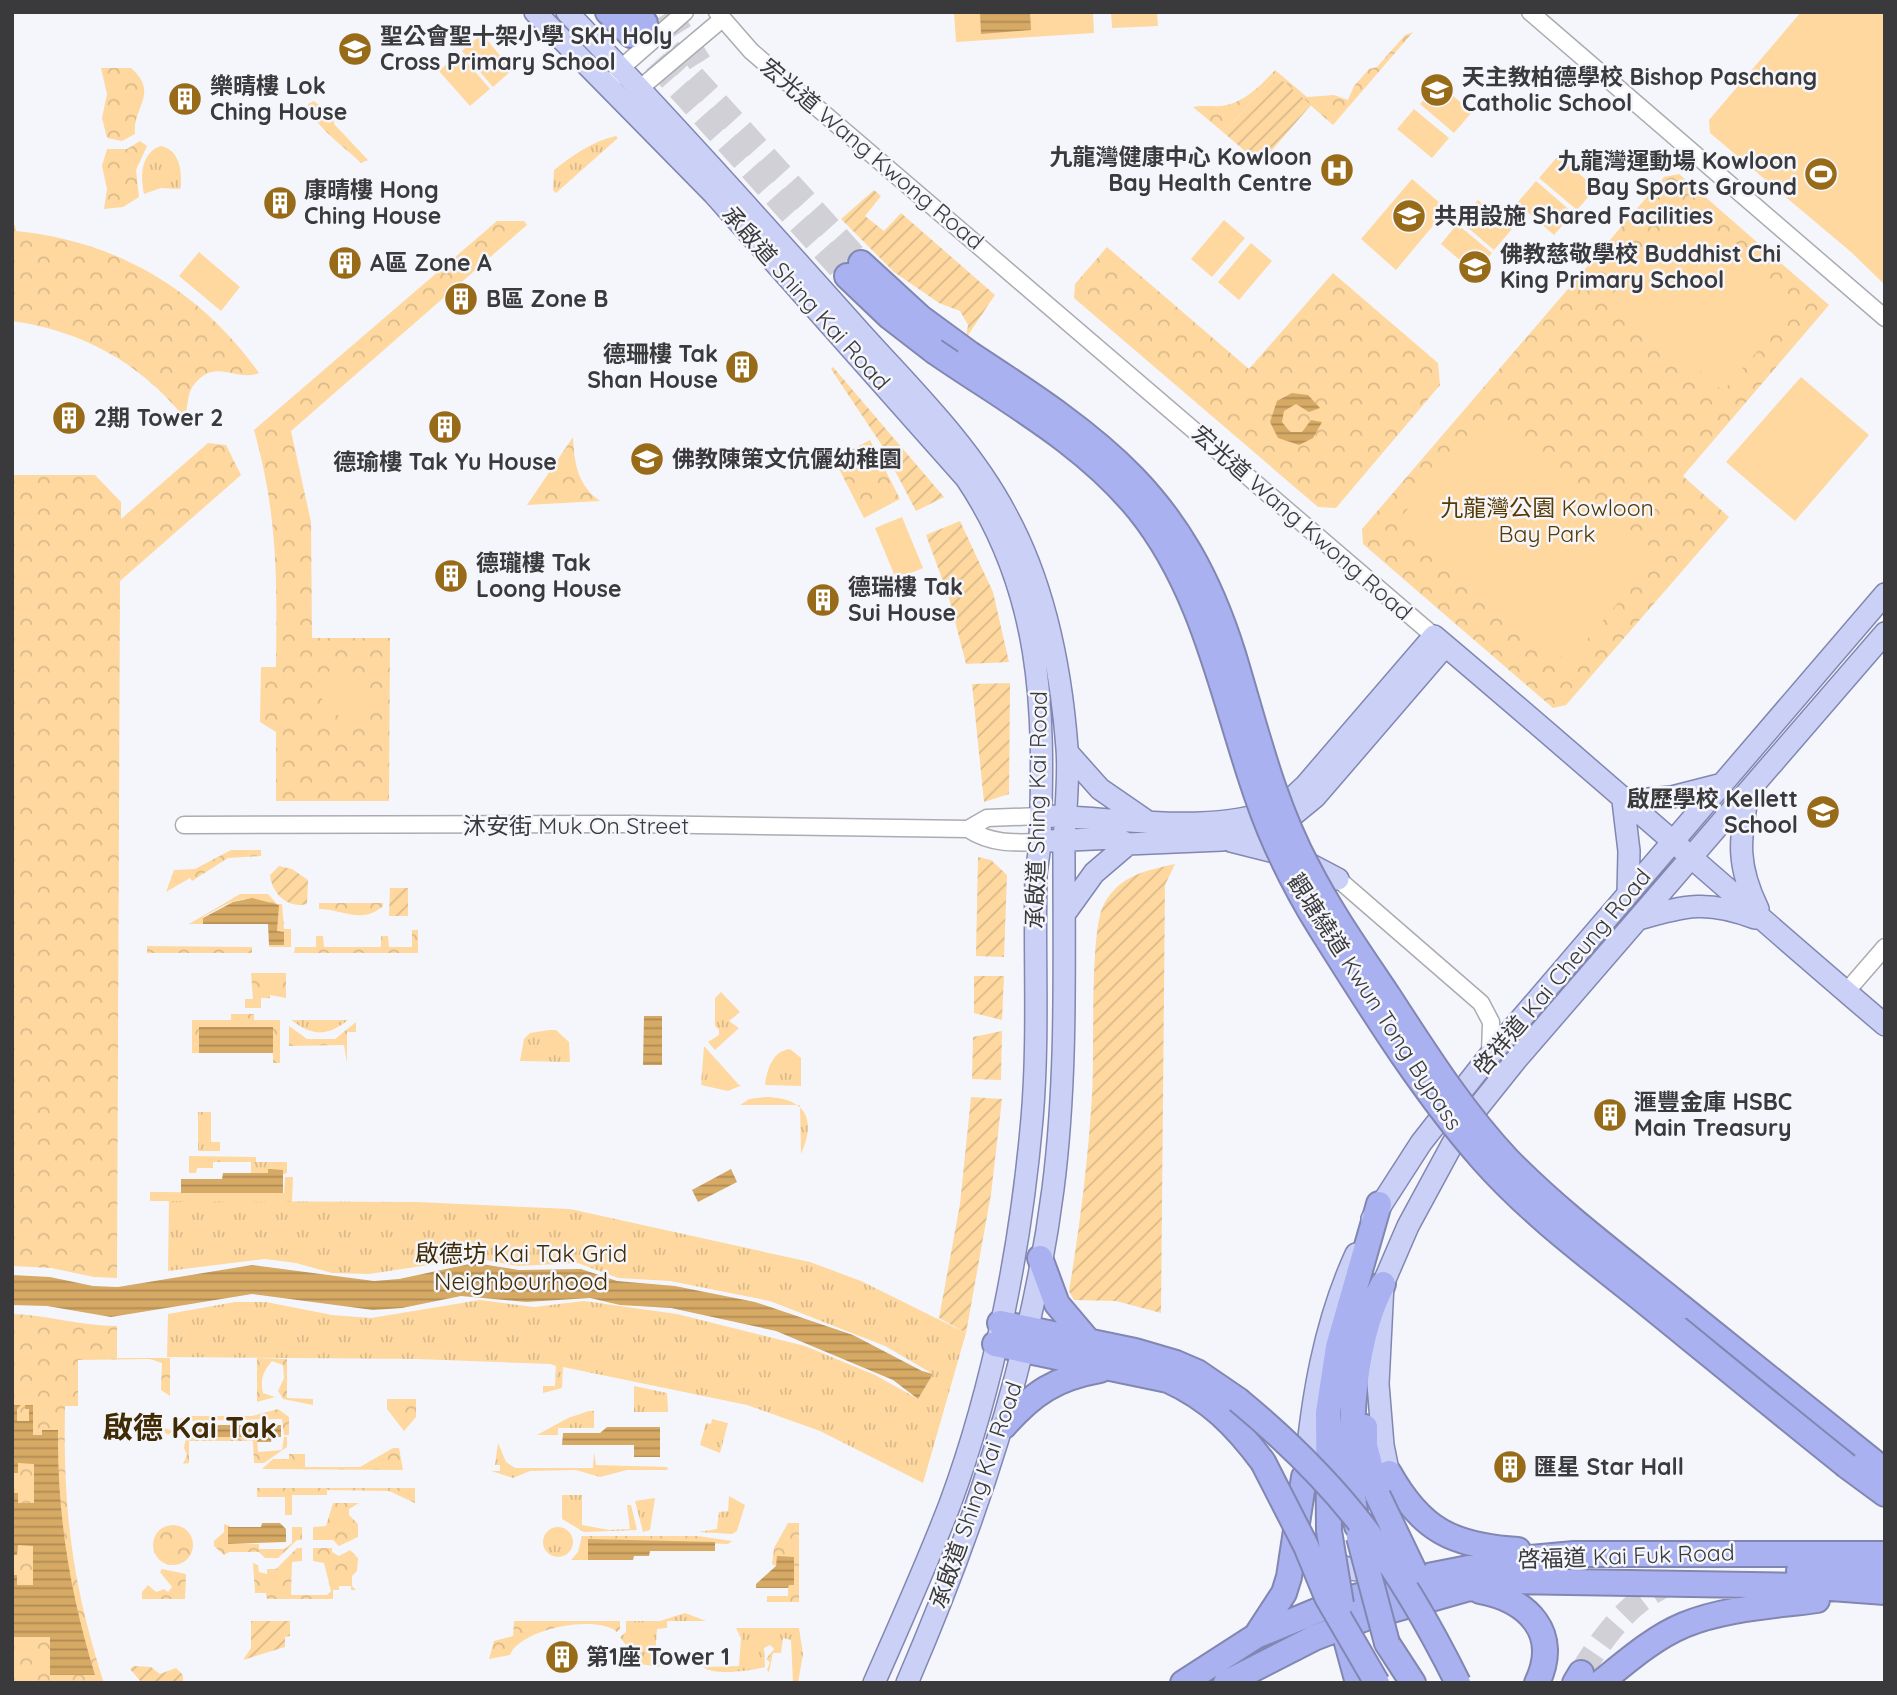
<svg xmlns="http://www.w3.org/2000/svg" width="1897" height="1695" font-family="Quicksand,'Noto Sans TC',sans-serif">
<style>
.grass{fill:url(#grass-tufts)}
.forest{fill:url(#forest-crowns)}
.garden{fill:url(#garden-furrows)}
.pitch{fill:#fed89f}
.water{fill:url(#water-rules)}
.lines{fill:none;stroke-linecap:round;stroke-linejoin:round}
.highway-tunnel{stroke:#d0d0d6;stroke-width:24;stroke-dasharray:24 12;stroke-linecap:butt}
.minor-casing{stroke:#abacb1;stroke-width:19}
.major-casing{stroke:#8287b1;stroke-width:24}
.highway-casing{stroke:#8287b1;stroke-width:28}
.minor{stroke:#fff;stroke-width:16}
.major{stroke:#cbd0f6;stroke-width:21}
.highway{stroke:#a9b1f0;stroke-width:24}
.highway-bridge-casing{stroke:#8287b1;stroke-width:28;stroke-linecap:butt}
.highway-bridge{stroke:#a9b1f0;stroke-width:24}
.labels{text-anchor:middle;stroke-width:5;stroke-linejoin:round;paint-order:stroke}
.poi-label{font-size:23px;font-weight:bold;fill:#3a3a3c;stroke:#f5f6fc;text-anchor:start}
.street-label{font-size:23px;fill:#3a3a3c;stroke:#f5f6fc}
.park-label{font-size:23px;fill:#573a00;stroke:#f5f6fc}
.neighbourhood-label{font-size:24px;fill:#402b05;stroke:#f5f6fc}
.district-label{font-size:30px;font-weight:bold;fill:#402b05;stroke:#f5f6fc}
</style>
<defs>
<pattern id="grass-tufts" width="24" height="20" patternUnits="userSpaceOnUse" patternTransform="scale(1.75)"><rect width="24" height="20" fill="#fed89f"/><path d="M3 7l-1-3M5 7V3M7 7l1-3M15 17l-1-3M17 17v-4M19 17l1-3" fill="none" stroke="#daba8a"/></pattern>
<pattern id="forest-crowns" width="20" height="18" patternUnits="userSpaceOnUse" patternTransform="scale(1.75)"><rect width="20" height="18" fill="#fed89f"/><path d="M2 6a3 3 0 1 1 6 0M12 15a3 3 0 1 1 6 0" fill="none" stroke="#daba8a"/></pattern>
<pattern id="garden-furrows" width="10" height="10" patternUnits="userSpaceOnUse" patternTransform="scale(1.75)"><rect width="10" height="10" fill="#fed89f"/><path d="M-1 1l2-2M0 10L10 0M9 11l2-2" fill="none" stroke="#daba8a"/></pattern>
<pattern id="water-rules" width="6" height="5" patternUnits="userSpaceOnUse" patternTransform="scale(1.75)"><rect width="6" height="5" fill="#d6a964"/><path d="M0 2.5h6" fill="none" stroke="#af8b54"/></pattern>
</defs>
<rect width="100%" height="100%" fill="#f5f6fc"/>
<path class="grass" d="M616 136 618 138 556 193 553 190 554 170C573 155 593 141 616 136Z
M161 146C180 150 183 173 180 189L161 188 144 194C140 177 141 152 161 146Z
M721 992 740 1012 729 1021 739 1028 715 1050 708 1042 719 1035V1030L715 1026V998Z
M291 1020H348C327 1037 312 1036 291 1020Z
M549 1030H556L569 1042 570 1062 520 1061 524 1039 530 1033Z
M704 1046 739 1085H742L728 1091 701 1085Z
M790 1049 801 1058V1086L765 1085C767 1070 772 1051 790 1049Z
M766 1097C805 1098 817 1118 801 1154L800 1105H740L749 1099Z
M198 1112H211V1142H220V1151H198Z
M189 1156 256 1157V1162H287V1173L283 1174V1170H268V1173H251V1162H213V1168H197L196 1173H189Z
M169 1201 416 1202 570 1209 810 1262 861 1281 966 1333 923 1483 820 1431 747 1405 563 1367 562 1388 543 1393V1386H555L556 1366 550 1364 416 1359 167 1357 168 1314 235 1302H266L332 1315 371 1318 480 1300 534 1307 584 1301 677 1314 805 1346 875 1375 918 1399 933 1374 885 1346 770 1301 670 1281 618 1278 578 1263 518 1266 475 1258 369 1274 332 1273 296 1263 265 1259 168 1271Z
M634 1386 667 1393 668 1412H634Z
M589 1411H594V1428H558V1435H537L568 1418Z
M712 1419 728 1423 720 1453 700 1445 706 1423 711 1424Z
M498 1443 506 1462 515 1468H593L594 1452 596 1465 667 1467 668 1470H627L600 1477 576 1470 530 1471 513 1478 491 1471H500V1465H495Z
M562 1495H582V1525L609 1530 630 1529 627 1505H631L637 1530 584 1532 562 1519Z
M729 1496 745 1505 737 1531 732 1534 699 1532 717 1529 719 1512 728 1511Z
M655 1498 650 1530 643 1532 635 1501Z
M543 1542a15 15 0 1 1 30 0a15 15 0 1 1-30 0Z
M685 1613 706 1621H667V1628L657 1629 655 1657 660 1667 640 1664 620 1637 626 1632V1621H660Z
M736 1628H799L803 1654 798 1683H793L791 1640 783 1638 781 1653H773L769 1672 767 1670 770 1662 766 1659 774 1649 770 1645 764 1648 765 1667C751 1671 714 1676 703 1667L739 1666 741 1638Z"/>
<path class="forest" d="M1413 32 1333 125 1275 74 1224 133 1193 107C1203 105 1213 107 1222 106 1245 102 1260 86 1275 70L1307 97 1334 95 1348 100 1354 86 1369 69 1377 67 1405 35Z
M101 68H131C160 94 132 107 135 134L122 141 107 138 102 118 107 94Z
M314 101 334 118V124L368 160 361 163C346 148 310 123 308 104Z
M140 141 147 146 136 170 139 197 123 207 104 209 107 189 102 166 107 149H127Z
M1679 174 1829 305 1683 476 1729 517 1566 705 1553 708 1363 544 1362 529 1664 177Z
M497 221H524L527 225 291 431 311 522 312 638H390L389 801H276V732L260 722 261 667H276C277 579 278 516 254 430Z
M12 225H15L16 231C117 241 200 290 259 373 236 383 215 356 193 386 186 396 189 408 184 417 139 362 82 331 12 321Z
M1107 247 1249 369 1333 273 1438 363 1440 385 1336 508 1318 507 1074 298 1075 284Z
M573 437C574 463 578 486 600 501L527 505Z
M870 440 900 499 864 518 834 459Z
M208 443 226 445 241 475 120 581 117 1278 94 1277 51 1268 12 1266V475H95L121 502V519Z
M231 850H261V856L228 858 192 881 190 878 166 892 174 870 195 869Z
M240 894H268L277 904H282L284 929H291V947H269V945L284 944 283 932H277L270 905C247 890 224 905 203 917V924H189Z
M319 903H383V906C361 925 343 909 319 909Z
M412 930H418V953H294L295 947H316V936H323L324 947H381V936H388L389 947H412Z
M147 946 252 947V953H147Z
M251 973H286V998L270 995V998H261V1008H245V999H253Z
M231 1014H254V1020H280V1063H273V1027H199V1053H192V1020H231Z
M356 1022V1032H347V1063L344 1045 289 1046V1026L307 1039H335Z
M285 1177H293L292 1202 150 1201V1192L284 1193Z
M12 1314C48 1315 81 1326 117 1326V1358H170V1396L161 1390 162 1363 150 1359 78 1360V1406H65C63 1511 72 1583 104 1683H12Z
M257 1358 287 1359V1398L313 1399V1405L283 1399 278 1391 284 1378 283 1365 272 1361C263 1372 260 1379 263 1393L275 1397 257 1402Z
M387 1399H416V1417L404 1431 387 1409Z
M278 1409 289 1417V1435H284L282 1419 184 1421 168 1435 158 1427 171 1430 179 1419 188 1416H252Z
M186 1437H257L258 1452 282 1450 284 1437H287V1447L264 1463H254L253 1441H189V1463L183 1464 187 1455 184 1448Z
M393 1448H399L403 1470 262 1469 273 1459H289V1454H305V1467H360Z
M257 1488H415V1503L389 1491 327 1490V1495H292V1515H285V1497H257Z
M333 1503H359L349 1509V1515L358 1524V1537L339 1546 333 1540H313V1527L326 1526Z
M788 1523H799V1602H767V1596H788V1585L778 1556 776 1566 772 1564 774 1548Z
M224 1524 230 1526 228 1544H259V1549H284L292 1543V1527H302V1540H297L278 1558H265L259 1552H229L224 1555 214 1546V1541L224 1532Z
M153 1545a20 20 0 1 1 40 0a20 20 0 1 1-40 0Z
M582 1536H698L732 1541 728 1544 588 1539V1560H571L578 1552Z
M297 1548H302V1561L292 1562 291 1595H327L331 1591 324 1563 313 1561V1548H332V1552L339 1556 350 1550 358 1558 357 1571 352 1576V1586L356 1590H351V1586H339V1590H333V1599H267L266 1593H255L253 1563 258 1565 259 1572 267 1574V1569H276Z
M162 1569 186 1574 185 1599H142V1592L148 1585 156 1592 164 1589 168 1592 172 1587 160 1572Z
M514 1621H620V1629L617 1632C596 1614 520 1629 510 1655L489 1659 494 1641 513 1636Z"/>
<path class="garden" d="M1275 74 1311 105 1260 164 1224 133Z
M874 190 881 196 865 216 884 231 901 213 995 295 966 338 968 325 960 311 939 303 894 272 841 219Z
M833 367 944 497 916 511 881 444 831 369Z
M960 521 993 592 1009 662 966 664 949 598 926 535Z
M1010 683 1009 794 984 802 972 684Z
M978 857 991 860 1007 875 1004 957 976 956Z
M1175 864 1165 885 1161 1313 1116 1301 1074 1300 1069 1291C1080 1225 1088 1161 1092 1095 1095 1055 1089 931 1104 904 1120 875 1145 871 1175 864Z
M279 866 292 869 308 880 307 904C288 909 272 894 270 875Z
M390 888H408V916H389Z
M974 976H1004L1002 1020 974 1013Z
M1002 1031 1001 1080 972 1079 973 1037Z
M971 1097 1002 1099 991 1194 966 1333 939 1318 960 1204Z
M251 1621H290V1636L285 1637V1647L243 1660 251 1648Z
M134 1666 151 1667 160 1674 176 1668 183 1675V1683H142L130 1669Z"/>
<path class="pitch" d="M954 12H1093L1094 33 956 42Z
M1111 12H1157L1158 26 1112 28Z
M1801 12H1885V285L1851 252 1710 133 1709 120Z
M482 34 512 70 493 87 462 51Z
M459 53 490 89 470 106 439 71Z
M1438 83 1472 112 1454 133 1420 104Z
M1414 109 1449 138 1432 158 1397 129Z
M1558 156 1596 188 1577 210 1539 178Z
M1412 179 1447 209 1396 270 1361 239Z
M1536 181 1573 213 1554 235 1517 203Z
M1478 200 1512 229 1494 250 1460 221Z
M1687 207 1799 303 1723 391 1611 296Z
M1224 220 1245 238 1212 277 1191 259Z
M1457 224 1492 253 1475 273 1441 244Z
M1251 243 1272 261 1239 300 1218 282Z
M199 252 240 287 221 311 179 276Z
M1801 377 1869 435 1795 521 1726 462Z
M1491 412 1659 554 1568 662 1399 519Z
M902 517 923 568 896 579 875 528Z
M332 668 371 706 350 727 312 689Z"/>
<path class="water" d="M980 12H1030L1031 30 981 34Z
M1292 393 1308 395 1320 408 1309 412 1296 404 1284 411 1282 422 1290 432H1302L1311 420 1322 422 1313 438 1299 445 1278 438 1270 422 1277 401Z
M252 898 279 905 277 931 284 932V945H269L268 924H203V918L233 902Z
M644 1016H662V1065H643Z
M199 1027H273V1053H199Z
M268 1169 283 1170V1193H181V1179H222L223 1173H268Z
M731 1169 737 1182 698 1202 692 1190Z
M474 1263 519 1270 581 1269 617 1281 675 1286 755 1302 853 1335 922 1371 933 1374 918 1399 893 1380 776 1331 671 1308 620 1305 590 1298 526 1302 461 1296 402 1308 373 1310 252 1294 111 1317 47 1306 12 1305V1275L50 1277 93 1286 118 1287 252 1265 374 1281 399 1279Z
M13 1405H21L17 1409V1421H29V1409H25V1405H33V1435H42V1430H58C57 1516 70 1593 95 1675H50V1637H12V1575H17V1585H33V1546L18 1545 17 1555H12V1493H18V1503H34V1464L18 1463V1473H13Z
M193 1425H281V1437H272L271 1442H257V1437H192Z
M607 1427H660V1457H634V1445H562L563 1433H600Z
M262 1523H280L286 1529V1542L228 1544V1527H261Z
M588 1539 715 1542V1551H650L649 1556H634L633 1560H588Z
M777 1556 794 1557V1585H789L788 1588H756V1584L776 1566Z"/>
<g class="lines">
<path class="highway-tunnel" d="M668 12 703 68
M645 23 861 263
M631 35 847 276
M1581 1673C1604 1635 1633 1595 1677 1581"/>
<g class="minor-casing">
<path id="minor" d="M717 12 751 51 1434 636
M1530 12 1885 318
M616 77 620 69 685 12
M632 95 721 20
M184 825 633 824 968 829 987 818 1040 816
M968 829C991 844 1013 843 1040 842
M1338 879 1481 1003 1491 1022 1490 1055
M1846 992 1885 947"/>
</g>
<g class="major-casing">
<path id="major" d="M535 12 714 194 966 478C1042 591 1045 707 1040 838 1040 851 1037 863 1036 875 1034 957 1039 1038 1032 1119 1021 1246 994 1385 950 1504 927 1564 900 1624 874 1683
M567 12C665 114 759 219 853 324 906 384 968 442 1006 514 1045 585 1061 668 1067 748 1070 785 1063 824 1064 861 1064 971 1067 1079 1053 1189 1031 1360 975 1525 907 1683
M1068 753 1100 789 1145 820
M1748 795C1739 841 1737 866 1758 909
M1623 801 1672 797 1719 785
M1623 801 1629 851 1628 894
M1050 816C1115 818 1220 836 1280 807 1289 802 1297 793 1305 786L1434 636C1586 764 1734 896 1885 1025
M1049 841 1115 838 1128 844 1222 840 1256 833 1287 820 1315 797 1445 646
M1231 841 1298 858 1338 879
M1066 912 1094 873 1128 844
M1639 919C1686 905 1708 900 1755 918
M1372 1219 1421 1143 1490 1055 1885 594
M1305 1474C1312 1398 1324 1324 1356 1254
M1392 1490 1383 1445 1378 1384 1383 1284 1408 1226 1460 1130 1516 1060 1885 633
M1324 1554C1341 1571 1361 1575 1383 1562"/>
</g>
<g class="highway-casing">
<path id="highway" d="M608 12 631 35
M635 12 645 23
M861 263 921 318 970 354
M847 276 890 317 934 351
M1040 1258 1057 1304 1090 1343
M1681 1307 1885 1471
M1000 1323 1135 1351 1176 1363 1197 1372 1238 1400
M995 1344 1168 1380C1210 1399 1236 1426 1263 1462
M1004 1426C1033 1393 1056 1378 1100 1370
M1365 1427V1446L1378 1496
M1847 1466 1885 1494
M1389 1473C1421 1530 1453 1546 1518 1550
M1357 1526C1346 1458 1350 1345 1383 1284
M1329 1531 1328 1413 1338 1347 1379 1204
M1799 1571H1881
M1480 1591C1528 1600 1561 1633 1537 1683
M1256 1636 1284 1593 1289 1577 1304 1477
M1346 1639 1358 1683
M1387 1643 1413 1683
M1183 1683 1256 1636 1338 1602 1428 1576 1509 1560 1574 1554H1885
M1226 1683 1314 1638 1371 1616 1466 1589 1516 1581 1804 1586 1885 1592
M1575 1683 1581 1673
M1600 1683C1626 1662 1653 1638 1684 1625 1725 1608 1774 1606 1817 1600"/>
</g>
<use href="#minor" class="minor"/>
<use href="#major" class="major"/>
<use href="#highway" class="highway"/>
<g class="highway-bridge-casing">
<path id="highway-bridge" d="M934 351C1005 400 1084 442 1139 510 1205 592 1223 699 1257 796 1273 843 1295 887 1321 929 1371 1008 1422 1091 1483 1160 1529 1212 1585 1254 1639 1297 1708 1353 1777 1410 1847 1466
M970 354C1103 441 1183 495 1233 654 1255 726 1272 801 1308 868 1331 913 1361 955 1389 997 1426 1054 1462 1111 1508 1160 1561 1214 1622 1259 1681 1307
M1238 1400C1342 1486 1398 1562 1458 1683
M1263 1462 1306 1546 1327 1597 1377 1683
M1378 1496 1414 1571
M1329 1531 1341 1604
M1359 1537 1387 1643"/>
</g>
<use href="#highway-bridge" class="highway-bridge"/>
</g>
<defs>
<g id="school-disc" transform="scale(1.75)"><circle r="9.5" fill="#986b19" stroke="#f5f6fc"/><path d="M0-5L7-2L0 1L-7-2ZM-4 1L0 2.5L4 1V4Q0 6-4 4Z" fill="#fff"/></g>
<g id="building-disc" transform="scale(1.75)"><circle r="9.5" fill="#986b19" stroke="#f5f6fc"/><path d="M-4-6H4V6H1V3H-1V6H-4ZM-2.5-4.3h1.7v1.8h-1.7ZM.8-4.3h1.7v1.8H.8ZM-2.5-1h1.7V.8h-1.7ZM.8-1h1.7V.8H.8Z" fill="#fff"/></g>
<g id="hospital-disc" transform="scale(1.75)"><circle r="9.5" fill="#986b19" stroke="#f5f6fc"/><path d="M-5-5h3v3.5h4V-5h3V5h-3V1.5h-4V5h-3Z" fill="#fff"/></g>
<g id="stadium-disc" transform="scale(1.75)"><circle r="9.5" fill="#986b19" stroke="#f5f6fc"/><path d="M0-5a6.5 5 0 1 0 0 10a6.5 5 0 1 0 0-10ZM-3.5-1.8h7v3.6h-7Z" fill="#fff"/></g>
</defs>
<g fill-rule="evenodd">
<use href="#school-disc" x="355" y="49"/>
<use href="#school-disc" x="1437" y="90"/>
<use href="#building-disc" x="185" y="99"/>
<use href="#hospital-disc" x="1337" y="170"/>
<use href="#stadium-disc" x="1821" y="174"/>
<use href="#building-disc" x="280" y="203"/>
<use href="#school-disc" x="1409" y="216"/>
<use href="#building-disc" x="345" y="263"/>
<use href="#school-disc" x="1475" y="267"/>
<use href="#building-disc" x="461" y="299"/>
<use href="#building-disc" x="742" y="367"/>
<use href="#building-disc" x="69" y="418"/>
<use href="#building-disc" x="445" y="427"/>
<use href="#school-disc" x="647" y="459"/>
<use href="#building-disc" x="451" y="576"/>
<use href="#building-disc" x="823" y="600"/>
<use href="#school-disc" x="1823" y="812"/>
<use href="#building-disc" x="1610" y="1115"/>
<use href="#building-disc" x="1510" y="1467"/>
<use href="#building-disc" x="562" y="1657"/>
</g>
<g class="labels">
<g class="poi-label">
<text x="380" y="44">聖公會聖十架小學 SKH Holy<tspan x="380" dy="26">Cross Primary School</tspan></text>
<text x="1462" y="85">天主教柏德學校 Bishop Paschang<tspan x="1462" dy="26">Catholic School</tspan></text>
<text x="210" y="94">樂晴樓 Lok<tspan x="210" dy="26">Ching House</tspan></text>
<text x="1312" y="165" text-anchor="end">九龍灣健康中心 Kowloon<tspan x="1312" dy="26">Bay Health Centre</tspan></text>
<text x="1797" y="169" text-anchor="end">九龍灣運動場 Kowloon<tspan x="1797" dy="26">Bay Sports Ground</tspan></text>
<text x="304" y="198">康晴樓 Hong<tspan x="304" dy="26">Ching House</tspan></text>
<text x="1434" y="224">共用設施 Shared Facilities</text>
<text x="1500" y="262">佛教慈敬學校 Buddhist Chi<tspan x="1500" dy="26">King Primary School</tspan></text>
<text x="370" y="271">A區 Zone A</text>
<text x="486" y="307">B區 Zone B</text>
<text x="718" y="362" text-anchor="end">德珊樓 Tak<tspan x="718" dy="26">Shan House</tspan></text>
<text x="94" y="426">2期 Tower 2</text>
<text x="672" y="467">佛教陳策文伉儷幼稚園</text>
<text x="445" y="470" text-anchor="middle">德瑜樓 Tak Yu House</text>
<text x="476" y="571">德瓏樓 Tak<tspan x="476" dy="26">Loong House</tspan></text>
<text x="848" y="595">德瑞樓 Tak<tspan x="848" dy="26">Sui House</tspan></text>
<text x="1798" y="807" text-anchor="end">啟歷學校 Kellett<tspan x="1798" dy="26">School</tspan></text>
<text x="1634" y="1110">滙豐金庫 HSBC<tspan x="1634" dy="26">Main Treasury</tspan></text>
<text x="1534" y="1475">匯星 Star Hall</text>
<text x="586" y="1665">第1座 Tower 1</text>
</g>
<g class="street-label">
<text transform="translate(872 154) rotate(40)" y="8">宏光道 Wang Kwong Road</text>
<text transform="translate(806 298) rotate(48)" y="8">承啟道 Shing Kai Road</text>
<text transform="translate(1302 523) rotate(41)" y="8">宏光道 Wang Kwong Road</text>
<text transform="translate(1037 810) rotate(-89)" y="8">承啟道 Shing Kai Road</text>
<text x="576" y="834">沐安街 Muk On Street</text>
<text transform="translate(1562 972) rotate(-50)" y="8">啓祥道 Kai Cheung Road</text>
<text transform="translate(1375 1002) rotate(57)" y="8">觀塘繞道 Kwun Tong Bypass</text>
<text transform="translate(976 1495) rotate(-71)" y="8">承啟道 Shing Kai Road</text>
<text transform="translate(1626 1556) rotate(-2)" y="8">啓福道 Kai Fuk Road</text>
</g>
<g class="park-label">
<text x="1547" y="516">九龍灣公園 Kowloon<tspan x="1547" dy="26">Bay Park</tspan></text>
</g>
<g class="neighbourhood-label">
<text x="521" y="1262">啟德坊 Kai Tak Grid<tspan x="521" dy="28">Neighbourhood</tspan></text>
</g>
<g class="district-label">
<text x="190" y="1438">啟德 Kai Tak</text>
</g>
</g>
<rect width="1897" height="1695" fill="none" stroke="#3a3a3c" stroke-width="28"/>
</svg>
